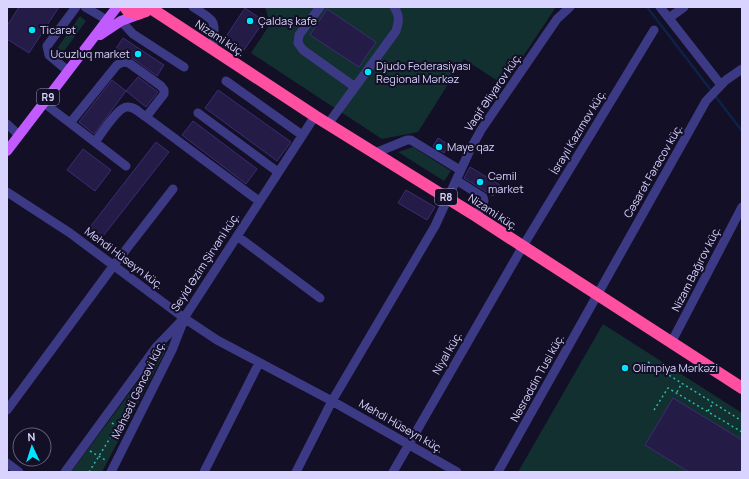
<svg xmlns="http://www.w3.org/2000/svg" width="749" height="479" font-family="Manrope,sans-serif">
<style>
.green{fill:#12302f}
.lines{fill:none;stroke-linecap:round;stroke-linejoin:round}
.stream{stroke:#0c2248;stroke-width:2.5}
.building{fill:#241b47;stroke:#3b2d73}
.path{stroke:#2fb8b0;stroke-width:1.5;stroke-dasharray:2 3;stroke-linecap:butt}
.minor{stroke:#3d3a85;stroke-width:9}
.major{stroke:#c25bff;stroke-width:10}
.highway{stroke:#ff4fa3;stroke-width:12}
.poi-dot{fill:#00e5ff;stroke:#130f26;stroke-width:1.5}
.labels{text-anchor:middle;stroke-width:4;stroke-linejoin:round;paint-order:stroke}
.shield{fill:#130f26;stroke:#9e99be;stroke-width:1}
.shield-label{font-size:10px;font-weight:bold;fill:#d9d4ff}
.poi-label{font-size:11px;fill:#d9d4ff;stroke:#130f26;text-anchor:start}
.street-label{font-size:11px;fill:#d9d4ff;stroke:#130f26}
</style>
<rect width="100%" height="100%" fill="#130f26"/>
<path class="green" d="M265 7H556L504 85 464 59 418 132 382 139 251 53 270 24Z
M80 16 86 21 62 54 56 50Z
M413 147 451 171 444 181 398 152Z
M603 324 742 413V472H518Z
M166 344 168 346 102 472H71Z"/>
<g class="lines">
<path class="stream" d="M647 7 710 89
M716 97 742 131"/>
</g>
<path class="building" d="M19 7H59L29 53 7 39V26Z
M245 8 264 21 244 50 225 38Z
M327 9 376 42 359 67 310 35Z
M123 38 164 65 157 76 132 58 124 56 115 50Z
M138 77 158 92 146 107 126 91Z
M112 80 126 91 94 134 79 122Z
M218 90 291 142 277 161 205 108Z
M193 121 257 169 246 184 182 135Z
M438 138 449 145 444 153 433 146Z
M156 142 169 152 100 240 87 231Z
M83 149 111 170 95 191 67 170Z
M470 167 500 185 493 196 464 178Z
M406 190 435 207 427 220 398 203Z
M673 398 742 440V468L740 472H689L645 445Z"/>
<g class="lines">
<path class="path" d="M648 362 742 421
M677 392 682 383
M654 410 668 388 742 432
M708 411 713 403
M112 423 122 429
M90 451 107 461
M89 472 151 372"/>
<path class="minor" d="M85 7 107 20
M193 7C219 23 214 20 213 49
M320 7 299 35 298 43 303 50 355 87
M660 7 721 85
M669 18 684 7
M121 21 133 34 184 67
M68 71 49 55 47 46 76 7
M226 81 302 135
M44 103 126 166
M198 113 278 172
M146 117 259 201
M70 123 117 65 123 62 129 63 161 86 164 90V94L146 117C141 114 134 106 127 107 118 107 101 134 95 142
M7 124 19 135
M328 124 396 31C399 21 400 16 394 7
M375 153 407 140H411L460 170
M456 180 483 197 484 201 476 216
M7 192 70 233 184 318 217 340 332 401 457 472
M237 236 320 298
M671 343 742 207
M7 410 114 265 173 189
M7 463 19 472
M65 472 157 346 184 318 315 116
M111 472 172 350 183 322
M204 472 259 363
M296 472 332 401 435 226 470 150 481 130 557 19 570 7
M393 472 523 246 654 30
M498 472 706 101 726 80 742 69"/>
<path class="major" d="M100 35 121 21 140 14
M7 151 117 7"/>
<path class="highway" d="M125 7 128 11 137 14 146 11 149 7
M149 7 315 116 476 216 742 388"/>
</g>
<g class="poi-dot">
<circle cx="250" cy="21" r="4"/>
<circle cx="32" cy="30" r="4"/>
<circle cx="138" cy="54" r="4"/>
<circle cx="368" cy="72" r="4"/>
<circle cx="439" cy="147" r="4"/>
<circle cx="480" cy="182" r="4"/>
<circle cx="625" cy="368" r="4"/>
</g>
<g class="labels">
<g class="shield">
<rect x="37" y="89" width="22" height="16" rx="3"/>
<rect x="435" y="189" width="22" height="16" rx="3"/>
</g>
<g class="shield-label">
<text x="48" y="101">R9</text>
<text x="446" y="201">R8</text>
</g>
<g class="poi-label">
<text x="258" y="25">Çaldaş kafe</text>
<text x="40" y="34">Ticarət</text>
<text x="130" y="58" text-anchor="end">Ucuzluq market</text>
<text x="376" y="70">Djudo Federasiyası<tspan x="376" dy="13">Regional Mərkəz</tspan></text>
<text x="447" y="151">Maye qaz</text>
<text x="488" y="180">Cəmil<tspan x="488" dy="13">market</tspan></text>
<text x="633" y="372">Olimpiya Mərkəzi</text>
</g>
<g class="street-label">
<text transform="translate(220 38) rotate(33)" y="4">Nizami küç.</text>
<text transform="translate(493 92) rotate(-56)" y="4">Vaqif Əliyarov küç.</text>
<text transform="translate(578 132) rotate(-59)" y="4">İsrayıl Kazımov küç.</text>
<text transform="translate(653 171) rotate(-60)" y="4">Cəsarət Fərəcov küç.</text>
<text transform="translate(493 212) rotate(33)" y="4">Nizami küç.</text>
<text transform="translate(124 258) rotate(37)" y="4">Mehdi Hüseyn küç.</text>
<text transform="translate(205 262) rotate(-57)" y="4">Seyid Əzim Şirvani küç.</text>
<text transform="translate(696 269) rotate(-63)" y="4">Nizam Bağırov küç.</text>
<text transform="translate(447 353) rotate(-60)" y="4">Niyal küç.</text>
<text transform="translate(537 378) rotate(-61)" y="4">Nəsrəddin Tusi küç.</text>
<text transform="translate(138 390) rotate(-64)" y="4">Məhsəti Gəncəvi küç.</text>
<text transform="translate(401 426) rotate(30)" y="4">Mehdi Hüseyn küç.</text>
</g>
</g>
<rect width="749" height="479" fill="none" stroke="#d9d4ff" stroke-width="16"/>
<g transform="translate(32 447) rotate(356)"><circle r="19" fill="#130f26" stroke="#625e7d"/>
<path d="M0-3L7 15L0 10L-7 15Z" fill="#00e5ff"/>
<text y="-6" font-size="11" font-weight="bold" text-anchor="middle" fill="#d9d4ff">N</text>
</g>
</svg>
